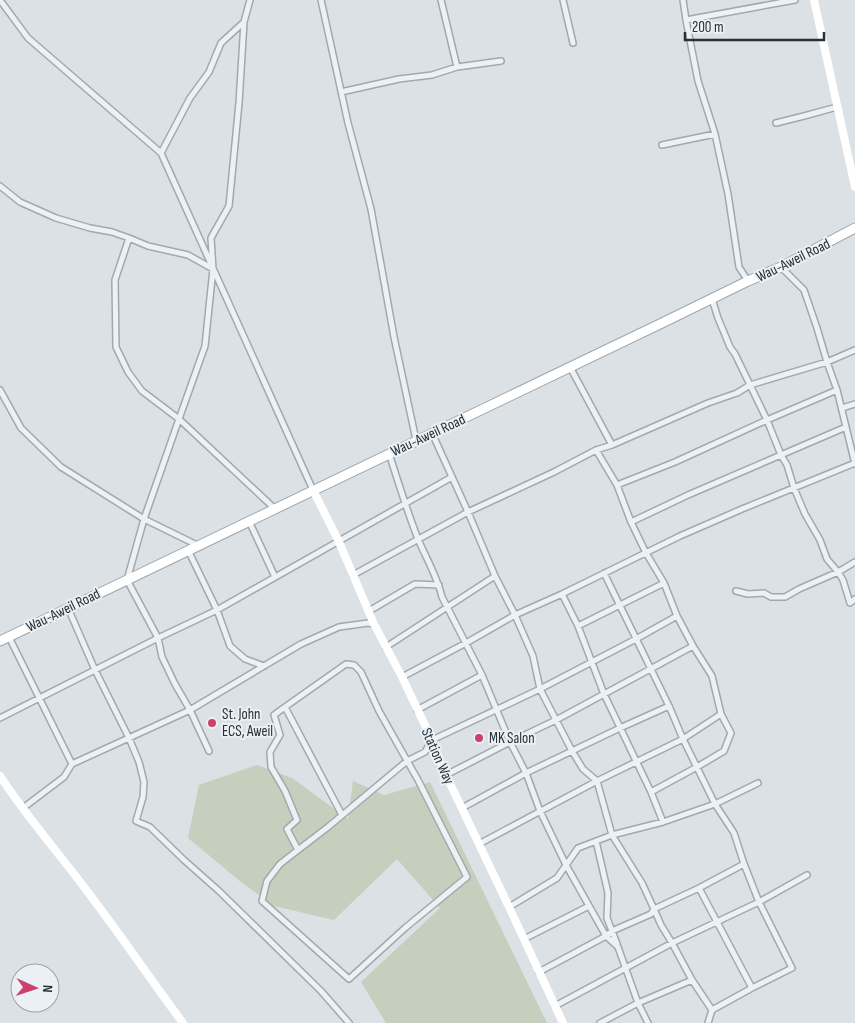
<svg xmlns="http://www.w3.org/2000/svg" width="855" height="1023" font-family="'Sofia Sans Condensed',sans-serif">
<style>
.green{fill:#c4cfbd}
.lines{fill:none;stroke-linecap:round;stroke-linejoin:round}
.street-casing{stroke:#a1a9af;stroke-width:8}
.primary-casing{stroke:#9ba7b1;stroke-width:11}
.street{stroke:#eef1f4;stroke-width:5}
.secondary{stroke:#fff;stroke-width:8}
.primary{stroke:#fff;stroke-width:9}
.poi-dot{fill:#ca416c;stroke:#eaf0f3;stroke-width:2}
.labels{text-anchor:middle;stroke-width:4;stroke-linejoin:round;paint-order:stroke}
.street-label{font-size:15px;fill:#26313b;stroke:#eaf0f3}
.poi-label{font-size:15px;fill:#26313b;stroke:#eaf0f3;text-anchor:start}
</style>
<rect width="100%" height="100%" fill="#dbe1e5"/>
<path class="green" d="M257 765 292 778 348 819 353 781 384 795 430 782 547 1023H386L361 982 440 908 397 859 334 920 274 906 241 882 188 838 199 785Z"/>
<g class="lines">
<g class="street-casing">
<path id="street" d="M0 0 28 38 161 153
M250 0 244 22 221 43 209 72 190 98 161 153 313 490
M321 0 348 123 371 209 394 337 416 440
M441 0 457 67
M563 0 573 43
M683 0 686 20 698 81 715 134 728 194 739 267 748 281
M686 20 795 0
M244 22 239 103 229 206 211 238 213 269 205 346 179 419 274 508
M341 92 399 79 432 75 457 67 501 61
M776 123 804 116 837 107
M662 145 715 134
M0 186 20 202 56 218 90 228 112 232 129 238
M781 267 804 290 817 328 827 362 837 390 855 464
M712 299 718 318 730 347 735 354 767 420 781 455 787 465 794 488 805 514 820 540 827 559 838 572 843 580 850 603 855 599
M570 367 612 445
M0 390 21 428 61 467 144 519 127 580 158 638 162 657 175 684 190 710 209 751
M842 408 855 404
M432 433 468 512 495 576 515 615 533 656 540 689 572 751 583 769 597 781 612 835 642 883 654 909 661 925 672 943 692 980 712 1010
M596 450 617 485 631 522 646 553 664 583 677 616 693 646 712 676 721 714 731 733 724 751 697 767 651 792
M389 453C398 482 407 511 418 539 426 558 437 576 442 597L482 675 510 742 526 773 540 811 566 865 606 936 618 947 638 1003 648 1023
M617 485 675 462 767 420 837 390
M249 521 275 577
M631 522 688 495 846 427
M197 545 144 519 179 419 142 391 128 372 116 347 115 280 129 238 148 246 188 255 213 269
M188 550 217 610 230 646 245 659 264 666
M604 573 669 706 683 739 715 804 734 833 744 864 759 902 792 968 752 988 699 888
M353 575 468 512 554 472 596 450 612 445 708 403 737 393 750 385 827 362 855 350
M736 591 748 594 764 593 771 597H785L799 589 838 572 855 562
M562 594 578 626 604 694 651 792 663 822
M68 608 95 670 129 738 139 762 144 782 143 797 136 821 150 827 184 860 219 891 321 991 349 1023
M369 611 415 584 439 585
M578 626 664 583
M9 637 72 764
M386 647 495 576
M402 677 466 643 515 615 562 594 680 536 742 509 855 463
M285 707 274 715 280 735 270 752 271 767 285 791 297 820 287 829 298 850 280 864 267 881 262 901 349 979 405 928 467 877 418 780 379 711 361 672 354 665 346 664 285 707 342 815
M417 710 482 675
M0 718 158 638 217 610 452 477
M446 775 510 742 556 720 693 646
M23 808 64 777 72 764 190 710 301 644 339 627 368 623 374 624
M462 808 526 773 620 728 669 706
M596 841 608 893 607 918 617 944
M479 844 597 781 683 739 721 714
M298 850 328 827 407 761 425 752 432 740 540 689 636 639 677 616
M509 907 557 878 578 848 612 835 663 822 715 804 758 783
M524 939 589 906
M539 972 606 936 612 931 651 914 654 909 699 888 744 864
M555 1006 672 943 759 902 807 875
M600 1023 638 1003 692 980
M708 1023 712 1010 752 988"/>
</g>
<g class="primary-casing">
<path id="primary" d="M0 641 662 323 748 281 781 267 855 228"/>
</g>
<use href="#street" class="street"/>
<path class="secondary" d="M814 0 855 187
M313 490 339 542 374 624 402 677 432 740 446 775 509 907 563 1023
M0 776C26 816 58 852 87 891 120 934 150 979 183 1023"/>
<use href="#primary" class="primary"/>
</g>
<g class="poi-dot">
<circle cx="212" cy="723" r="5"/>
<circle cx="479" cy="738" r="5"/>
</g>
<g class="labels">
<g class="street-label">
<text transform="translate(793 260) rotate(-26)" y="5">Wau-Aweil Road</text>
<text transform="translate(428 435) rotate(-25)" y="5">Wau-Aweil Road</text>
<text transform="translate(63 610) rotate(-26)" y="5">Wau-Aweil Road</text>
<text transform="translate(438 756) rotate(66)" y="5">Station Way</text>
</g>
<g class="poi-label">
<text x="222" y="719">St. John<tspan x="222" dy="17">ECS, Aweil</tspan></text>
<text x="489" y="743">MK Salon</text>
</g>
</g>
<g transform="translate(35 988) rotate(93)"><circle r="24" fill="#eaf0f3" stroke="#9ca4a9"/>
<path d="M0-4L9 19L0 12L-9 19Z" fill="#ca416c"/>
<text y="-8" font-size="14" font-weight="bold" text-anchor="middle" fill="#26313b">N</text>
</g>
<path d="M685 32v8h139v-8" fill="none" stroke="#26313b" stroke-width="2.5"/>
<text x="692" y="32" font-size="15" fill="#26313b" stroke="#eaf0f3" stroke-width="4" paint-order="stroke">200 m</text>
</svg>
